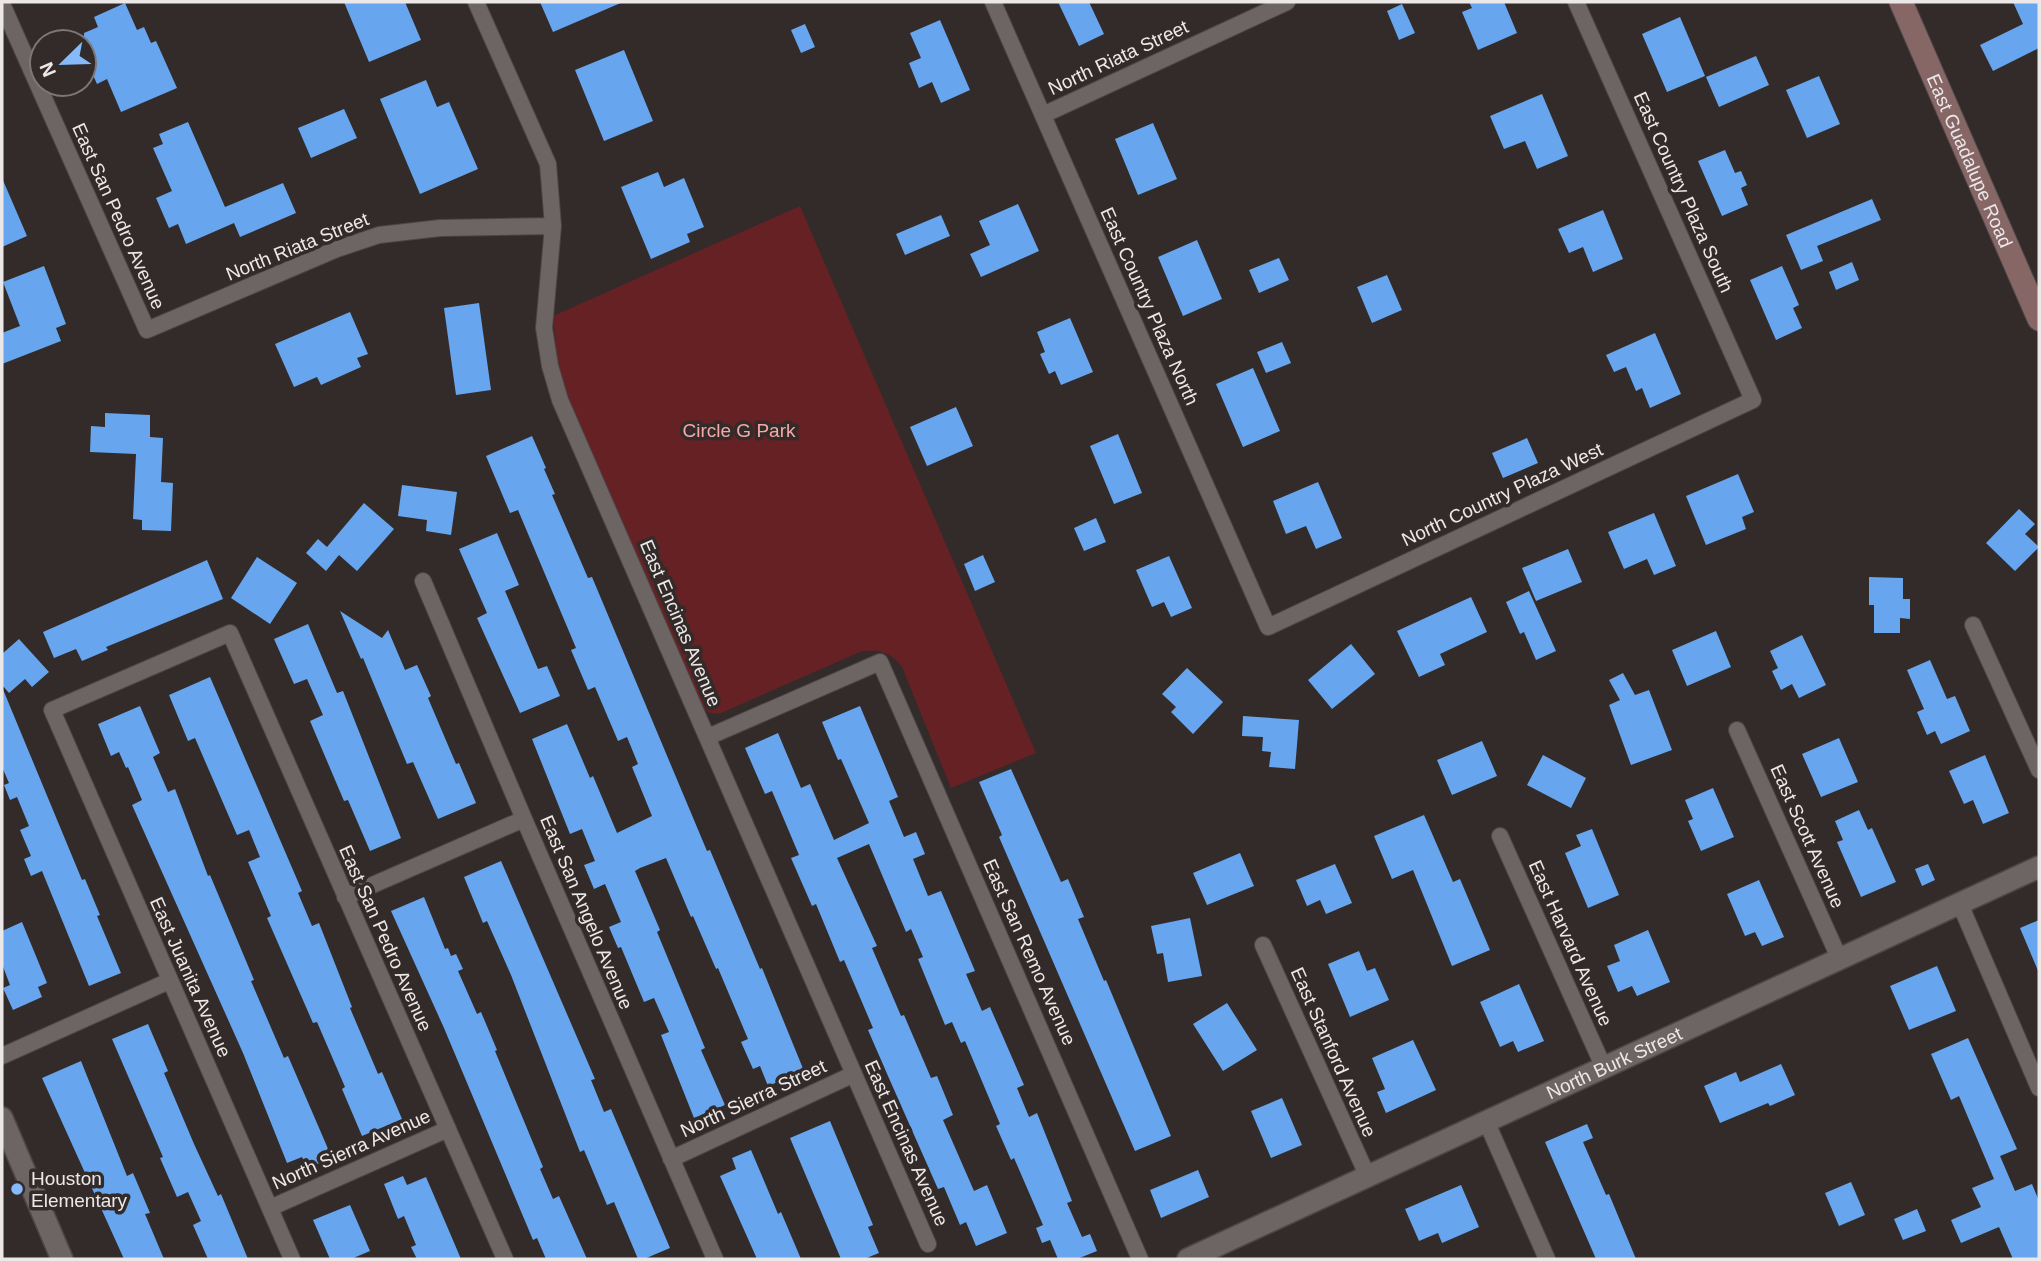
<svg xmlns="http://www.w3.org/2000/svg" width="2041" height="1261" font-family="Helvetica,sans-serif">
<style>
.green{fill:#662125}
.building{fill:#67a6ef}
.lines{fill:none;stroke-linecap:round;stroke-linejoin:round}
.minor-casing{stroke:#4d4646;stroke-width:18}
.tertiary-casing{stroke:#4d4646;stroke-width:24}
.secondary-casing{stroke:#4d4646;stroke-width:25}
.minor{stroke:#6d6464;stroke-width:16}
.tertiary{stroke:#6d6464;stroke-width:21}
.secondary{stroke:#876666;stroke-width:23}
.poi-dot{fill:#85bbfb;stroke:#322b2a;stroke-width:2.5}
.labels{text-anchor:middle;stroke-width:7;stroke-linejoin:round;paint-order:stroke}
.street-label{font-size:19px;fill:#ede8e8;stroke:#322b2a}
.park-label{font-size:19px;fill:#f6a8a7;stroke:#322b2a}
.poi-label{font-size:19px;fill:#ede8e8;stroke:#322b2a;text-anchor:start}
</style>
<rect width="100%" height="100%" fill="#322b2a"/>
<path class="green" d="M800 206 1036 753 951 788 902 667C893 653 876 648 860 652L719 714 710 713 703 708 565 394 557 357 553 316Z"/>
<path class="building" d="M344 2H405L421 40 369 62Z
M540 2H623L553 32Z
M1058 2H1089L1104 34 1079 46Z
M1469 2H1504L1517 33 1478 50 1462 12 1472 8Z
M2013 2H2039V48L1993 71 1980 45 2023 24Z
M125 3 137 30 144 27 151 43 156 41 177 88 121 112 107 79 97 84 84 55V33L98 27 94 17Z
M1402 4 1415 33 1399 40 1387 11Z
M1680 17 1705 76 1667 92 1642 34Z
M940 20 970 90 941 103 932 82 919 88 909 63 921 58 910 33Z
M805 24 815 47 801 53 791 30Z
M624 50 653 121 604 141 575 70Z
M1756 56 1769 85 1719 107 1706 77Z
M1819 76 1840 124 1807 138 1786 90Z
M426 80 437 107 449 102 478 169 420 194 380 99Z
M1542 94 1568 156 1537 169 1525 141 1504 149 1490 116Z
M344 109 357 138 311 158 298 128Z
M188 122 225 207 283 183 296 213 240 237 234 223 186 244 178 224 169 228 156 198 172 191 153 148 163 144 159 134Z
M1153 123 1177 179 1138 195 1115 139Z
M1725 150 1735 173 1741 171 1747 185 1741 188 1748 205 1722 216 1698 161Z
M658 172 664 187 684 178 704 227 687 234 690 242 651 259 621 187Z
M2 178 27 236 2 247Z
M1872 199 1881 220 1817 246 1823 261 1801 270 1786 235Z
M1018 204 1039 251 981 277 970 254 990 245 979 221Z
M1603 210 1623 259 1593 272 1583 247 1569 253 1558 229Z
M941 215 950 236 905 255 896 234Z
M1197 240 1222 299 1183 316 1158 257Z
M1279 258 1289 280 1259 293 1249 270Z
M1852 262 1859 280 1836 290 1829 272Z
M44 266 66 324 56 328 61 341 2 364V333L20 326 3 282Z
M1782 266 1799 305 1793 308 1802 328 1776 340 1750 280Z
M1387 275 1402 310 1372 323 1357 287Z
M479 303 491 390 456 395 444 308Z
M350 312 368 354 357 358 361 367 321 385 317 377 294 387 275 344Z
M1070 318 1093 372 1061 385 1055 371 1049 374 1040 354 1045 352 1037 332Z
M1655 333 1681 394 1650 408 1642 388 1636 391 1626 367 1614 372 1606 355Z
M1282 342 1291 363 1266 373 1257 352Z
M1253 368 1280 431 1243 447 1216 384Z
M956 407 973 446 927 466 910 427Z
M105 413 150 415V437L163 438 161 482 173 483 171 531 142 530V520L133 519 136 454 90 452 91 426 105 427Z
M1118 434 1142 493 1114 504 1090 446Z
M532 436 546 468 544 469 555 494 552 495 588 578 592 577 707 851 710 850 760 969 762 968 804 1071 768 1086 760 1066 753 1069 741 1042 748 1039 718 968 716 969 693 916 691 917 666 858 640 868 635 871 660 930 657 932 705 1048 701 1050 725 1105 694 1118 661 1035 669 1032 654 998 644 1002 621 947 618 948 609 927 621 922 605 884 594 889 584 865 595 861 582 829 570 834 532 739 567 724 590 778 593 776 617 833 652 816 632 767 638 764 627 737 618 741 595 687 588 690 571 650 576 648 518 510 510 513 486 456Z
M1527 438 1538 463 1503 478 1492 453Z
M1738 474 1754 512 1742 517 1746 529 1706 545 1686 496Z
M1318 482 1342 538 1316 549 1306 526 1286 534 1273 501Z
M402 485 457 492 451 535 426 531 427 520 398 516Z
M364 503 394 529 357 571 339 555 326 571 306 553 318 539 327 547Z
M2019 509 2035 524 2025 534 2039 547 2015 571 1986 543Z
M1654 513 1676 566 1654 575 1647 559 1624 569 1608 532Z
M1096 518 1106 542 1084 551 1074 528Z
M497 533 519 585 505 591 538 669 547 666 560 696 520 713 477 618 487 613 459 549Z
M1568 549 1582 582 1536 601 1522 568Z
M983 555 995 582 975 591 964 564Z
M1169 556 1192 608 1171 617 1164 602 1152 607 1136 570Z
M257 557 297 583 270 624 231 598Z
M207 560 223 599 106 647 108 650 82 661 76 649 54 658 43 632Z
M1869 577 1903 578V599H1910V619L1900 618V633H1874V605H1869Z
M1529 591 1556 651 1536 660 1524 632 1520 634 1506 602Z
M1471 597 1487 632 1440 654 1445 665 1419 677 1397 631Z
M340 611 382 638 388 630 405 670 417 665 431 696 428 698 456 764 459 763 476 803 438 819 413 762 407 764 363 658 361 659Z
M308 624 337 693 343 691 401 838 370 851 348 800 344 801 310 721 323 715 307 679 294 684 274 639Z
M1716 631 1731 667 1687 686 1672 650Z
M1802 635 1826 685 1799 698 1792 684 1781 690 1772 671 1778 668 1770 651Z
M19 639 49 672 32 687 25 679 9 693 2 685V654Z
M1351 644 1375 674 1332 709 1308 680Z
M1930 660 1947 699 1955 696 1970 731 1941 744 1935 731 1927 735 1917 712 1924 709 1907 670Z
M1187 668 1223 702 1193 734 1171 712 1176 707 1162 694Z
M1623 673 1635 695 1649 690 1672 750 1631 765 1609 705 1620 700 1609 680Z
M210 677 302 891 298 893 312 926 319 923 352 1007 350 1008 378 1074 382 1072 402 1119 362 1136 342 1089 345 1087 317 1022 313 1023 267 918 271 916 248 862 260 857 249 830 237 835 195 738 188 741 169 695Z
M2 687 82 880 85 879 100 915 97 916 121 973 89 986 42 871 31 876 24 859 31 856 20 830 29 826 17 797 10 800 4 785 9 783 2 767Z
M140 706 160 753 153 757 168 792 175 789 208 876 210 875 254 980 251 981 284 1058 288 1056 332 1158 307 1168 302 1157 287 1163 243 1053 132 805 142 800 128 767 126 768 119 752 111 756 98 724Z
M860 706 898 797 889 801 904 837 916 832 925 854 913 859 928 896 941 891 975 971 966 974 982 1011 990 1007 1024 1085 1017 1088 1029 1117 1037 1113 1072 1201 1067 1203 1082 1237 1090 1234 1097 1251 1077 1259H1058L1050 1240 1042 1243 1036 1228 1043 1225 1014 1158 1011 1160 996 1126 1000 1124 965 1041 961 1043 952 1022 945 1025 918 959 923 957 911 929 906 932 869 844 837 858 877 946 872 948 901 1016 904 1015 931 1078 937 1076 953 1115 943 1120 974 1191 987 1185 1007 1233 976 1246 966 1222 960 1225 944 1187 938 1189 888 1076 868 1030 873 1028 844 960 840 962 816 904 812 906 791 858 799 855 772 791 765 794 745 748 778 733 801 788 810 784 834 840 869 823 841 759 838 760 822 722Z
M1243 716 1299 720 1295 769 1269 767 1271 752 1262 751 1263 737 1242 736Z
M1839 738 1858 782 1821 797 1802 754Z
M1482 741 1497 776 1452 795 1437 760Z
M1543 755 1586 778 1571 808 1527 785Z
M1985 755 2009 813 1983 824 1973 800 1964 804 1949 771Z
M1011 769 1061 882 1068 879 1084 917 1078 919 1104 981 1106 980 1171 1136 1135 1151 999 837 1002 835 979 782Z
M1713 788 1734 837 1701 851 1688 821 1693 819 1685 800Z
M1859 810 1868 830 1872 828 1896 882 1861 897 1837 842 1843 840 1835 821Z
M1424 815 1453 882 1460 879 1490 950 1452 966 1413 870 1392 879 1374 836Z
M1592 829 1619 895 1588 908 1565 853 1581 846 1576 835Z
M1240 853 1254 886 1207 905 1193 873Z
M501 861 595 1079 591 1080 604 1112 611 1109 670 1248 644 1259H638L614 1202 607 1205 584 1150 580 1152 511 975 487 921 483 923 464 877Z
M1335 864 1352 903 1326 914 1320 900 1307 906 1296 880Z
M1928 864 1935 880 1922 886 1915 869Z
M1759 880 1784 937 1762 946 1755 932 1745 936 1727 894Z
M424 897 445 949 448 948 451 956 456 954 463 969 458 971 477 1014 481 1012 497 1050 495 1051 543 1167 540 1169 553 1199 559 1196 587 1259H546L537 1238 533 1240 444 1028 391 911Z
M1190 918 1202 976 1168 982 1163 953 1157 954 1151 926Z
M2039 920V973L2020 928Z
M22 922 47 983 38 987 42 997 13 1010 3 988 10 985 2 964V931Z
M1648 930 1670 982 1637 996 1632 986 1618 992 1607 966 1620 961 1614 945Z
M1359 951 1367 971 1375 968 1389 1000 1350 1017 1328 964Z
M1937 966 1956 1011 1909 1030 1890 986Z
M1519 984 1544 1041 1518 1052 1513 1041 1500 1047 1480 1002Z
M1227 1003 1257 1050 1223 1071 1193 1024Z
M148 1024 168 1071 164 1073 194 1144 218 1196 221 1194 248 1259H208L193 1225 201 1221 188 1192 177 1197 160 1158 163 1157 112 1039Z
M1968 1038 2017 1149 2000 1156 2015 1191 2032 1184 2039 1201V1259H2013L1999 1227 1961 1243 1951 1220 1981 1207 1972 1188 1994 1179 1959 1096 1951 1100 1931 1054Z
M1413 1040 1436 1090 1386 1113 1377 1092 1385 1089 1372 1058Z
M81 1061 127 1176 133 1173 150 1213 145 1214 164 1259H124L42 1078Z
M1781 1064 1795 1095 1770 1106 1768 1103 1720 1123 1704 1086 1736 1072 1740 1082Z
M1282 1098 1302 1145 1271 1158 1251 1111Z
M830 1121 873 1225 868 1227 879 1253 864 1259H841L790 1138Z
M1587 1124 1593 1138 1583 1142 1606 1195 1609 1194 1636 1259H1596L1545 1142Z
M751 1150 778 1214 781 1212 801 1259H757L720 1176 736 1169 732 1158Z
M1198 1170 1209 1197 1161 1218 1150 1190Z
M403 1176 407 1185 426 1177 461 1259H417L411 1247 416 1245 404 1216 398 1219 384 1184Z
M1851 1182 1865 1215 1839 1226 1825 1193Z
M1461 1185 1479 1227 1442 1243 1438 1233 1419 1241 1405 1209Z
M350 1205 370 1251 351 1259H330L313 1220Z
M1917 1209 1926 1231 1903 1240 1894 1219Z"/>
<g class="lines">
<g class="minor-casing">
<path id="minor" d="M476 2 548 164 553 226 544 328 550 366 560 400 928 1244
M993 2 1268 627 1753 400 1576 2
M2 4 147 330 337 249 379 235 440 228 553 226
M1043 115 1287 2
M423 581 524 819 715 1259
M1973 625 2039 770
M1737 730 1840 960
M708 737 880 662 1140 1259
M1500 836 1604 1068
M345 897 524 819
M1960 904 2039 1088
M1263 945 1368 1177
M2 1056 169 981
M1487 1123 1547 1259
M671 1159 854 1074
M270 1208 448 1129
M292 1259 52 710 230 633 505 1259"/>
</g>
<g class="tertiary-casing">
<g id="tertiary">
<path d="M2 1118 62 1259"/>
<path id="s1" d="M1188 1259 2039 867"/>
</g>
</g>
<g class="secondary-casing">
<g id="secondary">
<path id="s2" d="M1901 2 2039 319"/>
</g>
</g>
<use href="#minor" class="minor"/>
<use href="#tertiary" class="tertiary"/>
<use href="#secondary" class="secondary"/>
</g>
<circle class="poi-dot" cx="17" cy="1189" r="7"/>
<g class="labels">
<g class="street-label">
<text transform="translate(1118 57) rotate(-25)" y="7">North Riata Street</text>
<text dy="7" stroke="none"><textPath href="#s2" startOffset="173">East Guadalupe Road</textPath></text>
<text transform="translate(1684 192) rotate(66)" y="7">East Country Plaza South</text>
<text transform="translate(119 216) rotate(66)" y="7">East San Pedro Avenue</text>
<text transform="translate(297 246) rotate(-22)" y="7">North Riata Street</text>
<text transform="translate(1150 306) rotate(66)" y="7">East Country Plaza North</text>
<text transform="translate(1502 494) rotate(-25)" y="7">North Country Plaza West</text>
<text transform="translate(681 623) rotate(67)" y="7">East Encinas Avenue</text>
<text transform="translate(1808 836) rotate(66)" y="7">East Scott Avenue</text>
<text transform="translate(587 912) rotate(67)" y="7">East San Angelo Avenue</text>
<text transform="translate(386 938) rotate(66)" y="7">East San Pedro Avenue</text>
<text transform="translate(1571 943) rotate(66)" y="7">East Harvard Avenue</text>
<text transform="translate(1030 952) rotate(66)" y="7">East San Remo Avenue</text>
<text transform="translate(191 977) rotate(66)" y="7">East Juanita Avenue</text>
<text transform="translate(1334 1052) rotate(66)" y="7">East Stanford Avenue</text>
<text dy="7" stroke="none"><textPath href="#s1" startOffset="469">North Burk Street</textPath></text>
<text transform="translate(753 1098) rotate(-25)" y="7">North Sierra Street</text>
<text transform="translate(907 1143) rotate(66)" y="7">East Encinas Avenue</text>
<text transform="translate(351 1149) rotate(-24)" y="7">North Sierra Avenue</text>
</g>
<g class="park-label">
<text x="739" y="437">Circle G Park</text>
</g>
<g class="poi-label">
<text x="31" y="1185">Houston<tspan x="31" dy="22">Elementary</tspan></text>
</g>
</g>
<rect width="2041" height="1261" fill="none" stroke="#ede8e8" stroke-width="7"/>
<g transform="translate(63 63) rotate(247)"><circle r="33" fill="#322b2a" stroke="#7d7776" stroke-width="2"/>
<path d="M0-5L12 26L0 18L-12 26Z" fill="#85bbfb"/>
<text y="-10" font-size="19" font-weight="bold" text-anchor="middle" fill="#ede8e8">N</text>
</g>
</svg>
